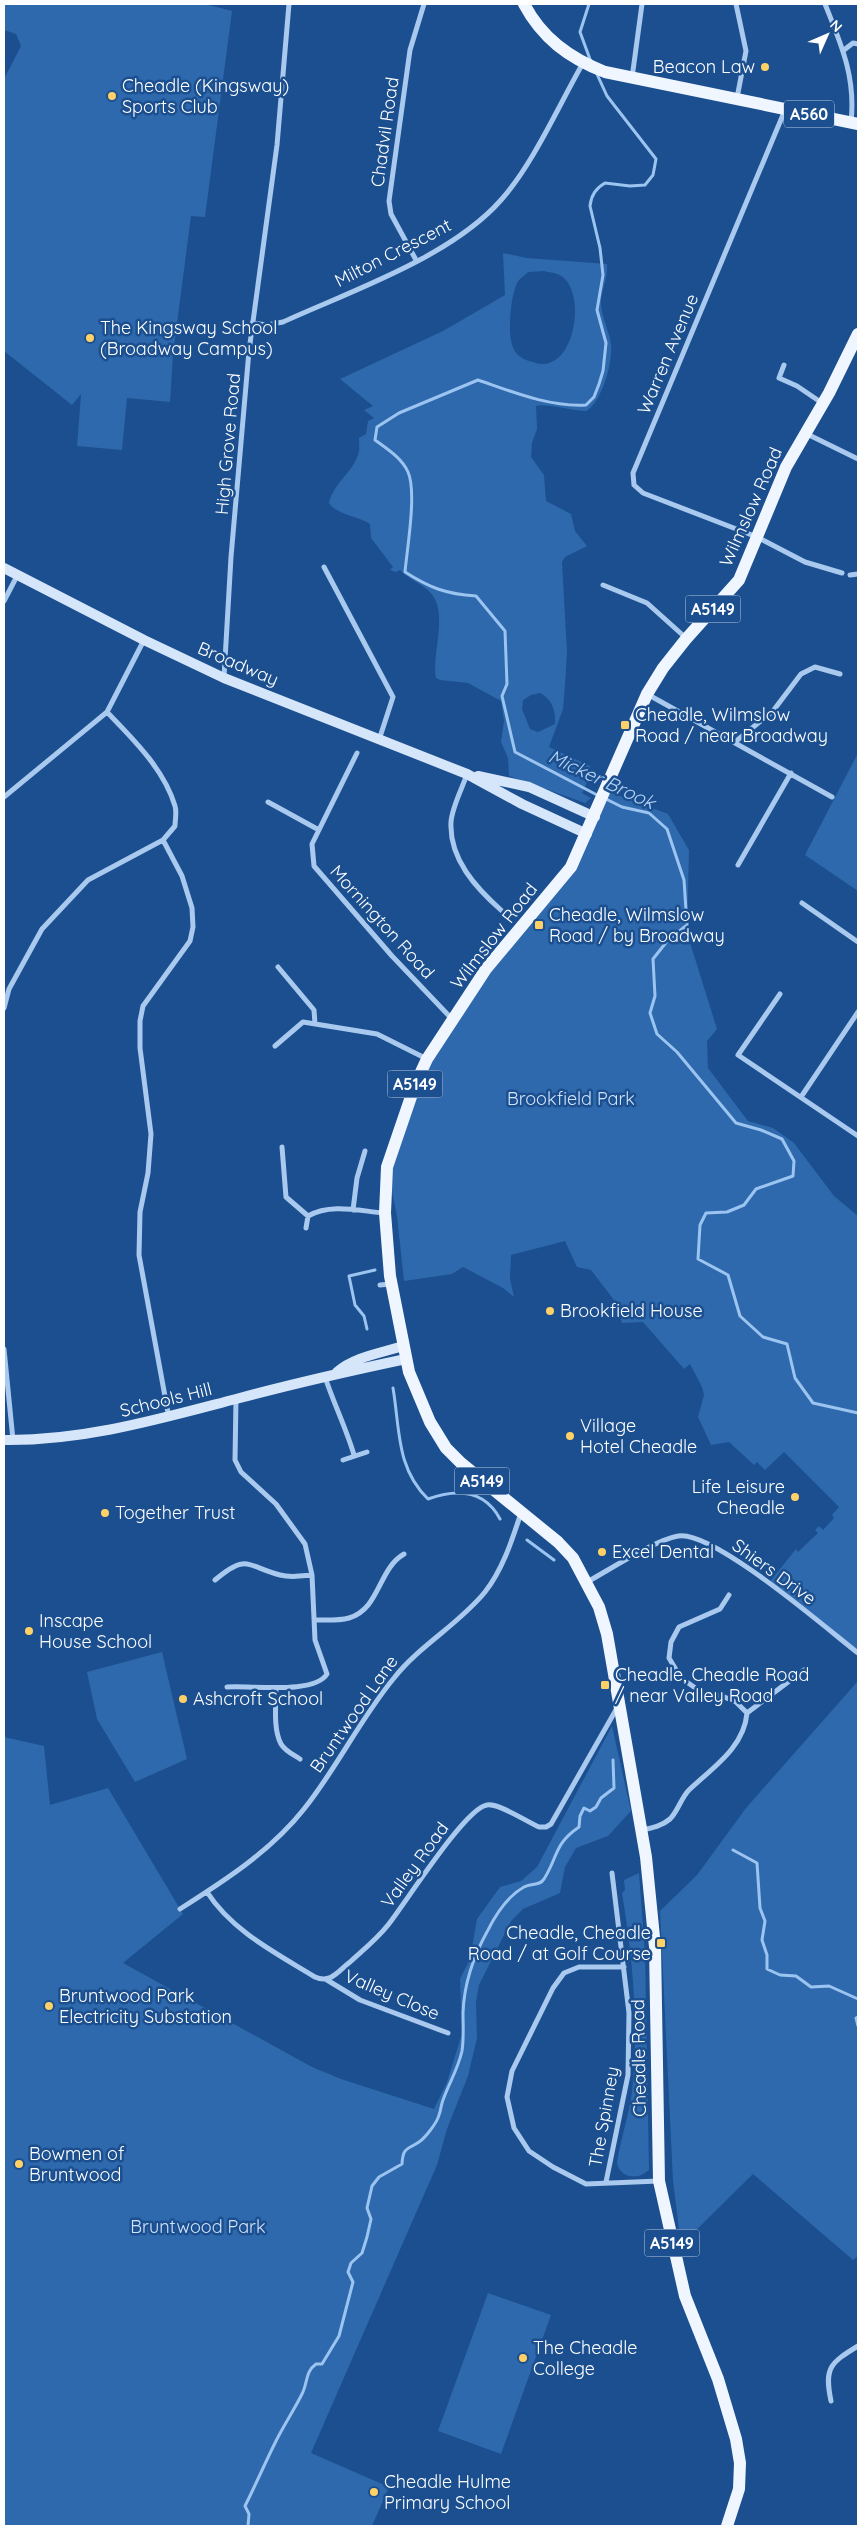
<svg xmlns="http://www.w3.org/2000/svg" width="862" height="2530" font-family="Quicksand,sans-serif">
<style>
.green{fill:#2e69ad;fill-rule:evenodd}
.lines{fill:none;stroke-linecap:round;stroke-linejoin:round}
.stream{stroke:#9cc4f0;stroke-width:3}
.street{stroke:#a9c9ee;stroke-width:5}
.secondary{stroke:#d6e6fa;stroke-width:10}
.primary{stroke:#f0f6ff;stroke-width:12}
.poi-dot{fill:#ffd166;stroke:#1b4f8f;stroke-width:2}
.labels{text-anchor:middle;stroke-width:5;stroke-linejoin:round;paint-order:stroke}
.shield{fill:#1b4f8f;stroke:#bbcadd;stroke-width:1}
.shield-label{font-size:16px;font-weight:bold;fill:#fff}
.poi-label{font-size:18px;fill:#fff;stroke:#1b4f8f;text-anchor:start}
.street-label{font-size:18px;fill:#fff;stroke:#1b4f8f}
.park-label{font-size:18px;fill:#cfe3fa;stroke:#1b4f8f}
.water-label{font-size:19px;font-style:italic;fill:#b5d3f5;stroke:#1b4f8f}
</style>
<rect width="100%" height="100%" fill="#1b4f8f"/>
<path class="green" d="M4 4H205L232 11 205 217 191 216 173 354 170 402 127 398 122 450 77 446 81 394 72 405 4 351V79L21 46 16 34 4 30Z
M503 253 527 258 607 264C608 277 603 286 601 299 600 315 609 329 611 344 613 362 602 402 586 411 572 411 546 403 536 406L537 429 532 443 531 457 544 475 546 501 571 514 575 531 587 546 565 557 562 562 567 652 565 685 563 709 549 747 590 766 591 774 582 793 591 798 585 803 509 776 508 758 501 742 504 721 501 701 468 683 440 680 436 678C431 653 450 611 429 591 420 583 409 579 400 570L396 572 390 570 393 567 371 538 370 524C358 516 337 515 329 503 333 484 352 473 358 455 360 450 359 443 359 438L366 434 368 421 374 418 364 410 373 406 340 379 443 331 505 295ZM544 271C552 273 559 273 565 279 583 297 576 355 549 363 542 366 533 362 526 360 511 354 510 339 510 325 510 313 512 294 517 283 519 279 525 275 528 272ZM540 693C552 699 556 711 555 724L538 732 530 729 522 709 523 700 531 695Z
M858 753V891L805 855Z
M610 782 617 795 668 814 689 850 687 933 717 1029 707 1041 708 1068 748 1121 773 1128 794 1143 834 1196 858 1216V1653L768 1584 796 1549 798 1552 818 1533 815 1530 819 1526 823 1530 834 1518 832 1515 839 1507 784 1452 765 1470 757 1462 754 1465 729 1442 711 1445 698 1417 704 1395 702 1387 690 1364 684 1369 643 1322 622 1323 617 1304 591 1270 577 1267 565 1241 511 1255 510 1279 514 1297 503 1288 463 1267 452 1274 404 1281 397 1216 387 1167 427 1059 486 969 571 867Z
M162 1652 187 1759 135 1782 97 1719 87 1672Z
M858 1681V2256L853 2260 753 2174 681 2245 673 2181 660 1911 697 1875 746 1808Z
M612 1726 631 1811 608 1836 576 1848 565 1867 560 1893 523 1909 511 1921 479 1985 476 2002 477 2038 468 2076 447 2129 437 2165 311 2453 389 2487 372 2526H4V1737L44 1746 50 1805 108 1788 183 1914 123 1963 312 2067 341 2079 434 2109 447 2082 462 2034 460 1979 470 1959 477 1919 500 1887 521 1881 537 1867Z
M639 1873 645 1953 649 2170C638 2180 622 2179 617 2164 620 2140 629 2116 632 2092 639 2026 633 1959 622 1893L625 1890 624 1880Z
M488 2293 551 2315 501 2454 438 2431Z"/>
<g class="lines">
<path class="stream" d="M589 4 580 32 591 62
M596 72 607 96 656 159 653 175 645 185 630 186 605 183C596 188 591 195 590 206L600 248 603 275 597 310 606 343 603 371 599 384 594 397 586 405C549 407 513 392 478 380L399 413 377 427 375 440C387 449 402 458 408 472 417 492 407 549 405 572 430 588 446 594 476 596L505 631 507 684 502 696 515 752 599 796
M604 798 622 807 649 813 667 829 684 880 687 925 668 940 653 959 655 996 650 1013 657 1034 677 1052 736 1123 761 1130 782 1139 794 1161 793 1176 756 1189 744 1205 727 1212 706 1213 700 1225 698 1259 728 1275 740 1316 763 1337 787 1344 795 1378 813 1403 858 1413
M367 1329 364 1316 355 1305 349 1276 375 1270
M393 1388C400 1429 396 1468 428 1499 456 1489 484 1489 500 1519
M527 1540 554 1560
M733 1850 757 1863 760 1908 765 1921 762 1940 767 1955V1969L780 1975 796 1976 811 1987 829 1986 858 1999
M858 2017 856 2018 858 2026
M248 2526 249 2514 245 2506C256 2484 265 2463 276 2441 284 2425 294 2410 302 2394 308 2382 305 2372 316 2364H322L339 2336 353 2282 348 2272 351 2263 362 2253 367 2237 371 2219 367 2208 372 2186 379 2177 402 2164C403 2147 407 2150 419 2142 425 2138 437 2123 439 2115 441 2110 441 2105 443 2100 449 2083 458 2069 462 2051 464 2038 463 2026 463 2013 464 1984 474 1955 488 1930 496 1914 508 1896 524 1887 531 1883 540 1886 544 1879 558 1857 554 1844 579 1827L580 1816 584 1808 590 1811 596 1807 601 1798 614 1788 613 1760"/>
<path class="street" d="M736 4 746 51 737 98
M825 4C841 44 856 77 851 122
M844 50 853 43 858 44
M632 78 642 4
M785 110 633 473 634 485 643 493 757 537 805 562 842 573
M416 260 391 214 389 201 410 50 424 4
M252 323 267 325 283 322C351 291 451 257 501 200 533 164 558 107 583 63
M784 365 779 378 797 386 822 403
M807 434 858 459
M324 567 393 697 379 740
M850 575 858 574
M603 585 647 603 686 638
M4 601 17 576
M224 677 231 557 249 351 277 145 289 4
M647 694 832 797
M735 742 773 711 801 674 815 667 840 674
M357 753 312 844 314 866 392 956 452 1019
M467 774C462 789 452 807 451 822 449 859 476 888 502 911
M4 797 107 712 144 640
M268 802 319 830
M163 840 182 876 192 908 193 927 190 941 143 1006 140 1021V1048L151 1134 148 1173 140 1212 139 1255 169 1418
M738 865 791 773
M802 903 858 942
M278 967 314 1010 315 1024
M780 994 738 1055 858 1136
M4 1008 9 989 42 929 88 880 163 840 175 826C175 820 177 812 175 806 164 769 133 739 107 712
M275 1046 303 1022 377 1034 427 1059
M801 1097 858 1012
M282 1147 286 1197 308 1216C331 1203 359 1211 384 1213
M353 1210 357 1178 365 1151
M306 1228 308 1216
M380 1285 391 1284
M4 1349 13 1440
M325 1377C334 1404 346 1428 354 1455
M343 1460 367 1452
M215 1580C247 1553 246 1566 280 1575 291 1578 301 1576 312 1575
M587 1582C609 1570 655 1540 678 1536 712 1529 827 1629 858 1653
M314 1620C325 1620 338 1621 349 1618 380 1609 378 1569 404 1554
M227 1687C250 1685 314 1695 327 1674L315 1640 312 1575 305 1544 276 1504 241 1472 235 1460 236 1399
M276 1688C276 1705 273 1729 281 1744 285 1751 294 1755 300 1759
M747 1713 804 1670
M642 1830C652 1828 662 1826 670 1819 678 1811 681 1798 689 1790 712 1768 744 1748 747 1713L736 1702 722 1696 704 1694 681 1678 669 1658 671 1642 679 1627 720 1609 729 1595
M207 1892C232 1931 276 1953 315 1977 331 1984 338 1971 350 1962 363 1950 377 1939 388 1925 405 1904 465 1808 487 1805 499 1803 527 1822 539 1827H546L551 1824 617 1708
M180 1909C224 1881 271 1851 304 1809 337 1768 360 1719 394 1678 420 1645 458 1625 485 1592 503 1569 512 1540 521 1513
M624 1967H579L564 1973 553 1988 512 2071 507 2097 514 2128 529 2151 553 2167 586 2184 659 2181
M327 1980 360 2000 448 2033
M606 2182 628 2075 629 2013 612 1873
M831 2401C824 2368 830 2363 858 2346"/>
<path class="secondary" d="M4 568 144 640 224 678 467 774 522 804 587 834
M478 776 529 787 595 817
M337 1372C354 1357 381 1353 403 1346
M4 1440C84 1441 159 1419 236 1399 292 1384 349 1371 406 1359"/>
<path class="primary" d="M524 4C542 38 569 58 605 72L858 124
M727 2526 739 2489 740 2463 736 2439 718 2379 685 2296 659 2181 655 1947 646 1857 607 1634 599 1607 573 1558 558 1542 461 1463 446 1448 430 1422 409 1372 390 1276 385 1213 387 1167 415 1085 427 1059 486 969 571 867 647 694 663 668 686 639 739 580 786 467 829 393 858 334"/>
</g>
<g class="poi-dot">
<circle cx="765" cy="67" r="5"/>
<circle cx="112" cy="96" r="5"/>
<circle cx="90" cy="338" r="5"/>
<rect x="620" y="720" width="10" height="10" rx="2.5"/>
<rect x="534" y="920" width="10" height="10" rx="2.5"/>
<circle cx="550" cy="1311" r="5"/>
<circle cx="570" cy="1436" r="5"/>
<circle cx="795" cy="1497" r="5"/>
<circle cx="105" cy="1513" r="5"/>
<circle cx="602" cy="1552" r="5"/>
<circle cx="29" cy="1631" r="5"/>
<rect x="600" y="1680" width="10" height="10" rx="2.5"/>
<circle cx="183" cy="1699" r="5"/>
<rect x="656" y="1938" width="10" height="10" rx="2.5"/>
<circle cx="49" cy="2006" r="5"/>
<circle cx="19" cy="2164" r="5"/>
<circle cx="523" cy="2358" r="5"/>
<circle cx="374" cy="2492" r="5"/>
</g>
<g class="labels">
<g class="shield">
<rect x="784" y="100.5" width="50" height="27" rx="4"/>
<rect x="685.5" y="595.5" width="55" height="27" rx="4"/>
<rect x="387.5" y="1070.5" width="55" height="27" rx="4"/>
<rect x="454.5" y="1467.5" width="55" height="27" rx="4"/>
<rect x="644.5" y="2229.5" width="55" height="27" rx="4"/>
</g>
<g class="shield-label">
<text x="809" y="120">A560</text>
<text x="713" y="615">A5149</text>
<text x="415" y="1090">A5149</text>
<text x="482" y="1487">A5149</text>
<text x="672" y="2249">A5149</text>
</g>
<g class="poi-label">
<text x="755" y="73" text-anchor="end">Beacon Law</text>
<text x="122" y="92">Cheadle (Kingsway)<tspan x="122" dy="21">Sports Club</tspan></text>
<text x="100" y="334">The Kingsway School<tspan x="100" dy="21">(Broadway Campus)</tspan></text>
<text x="635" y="721">Cheadle, Wilmslow<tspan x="635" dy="21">Road / near Broadway</tspan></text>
<text x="549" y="921">Cheadle, Wilmslow<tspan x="549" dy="21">Road / by Broadway</tspan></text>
<text x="560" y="1317">Brookfield House</text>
<text x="580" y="1432">Village<tspan x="580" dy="21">Hotel Cheadle</tspan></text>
<text x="785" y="1493" text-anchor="end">Life Leisure<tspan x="785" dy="21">Cheadle</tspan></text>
<text x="115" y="1519">Together Trust</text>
<text x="612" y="1558">Excel Dental</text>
<text x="39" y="1627">Inscape<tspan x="39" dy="21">House School</tspan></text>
<text x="615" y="1681">Cheadle, Cheadle Road<tspan x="615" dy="21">/ near Valley Road</tspan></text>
<text x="193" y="1705">Ashcroft School</text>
<text x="651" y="1939" text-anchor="end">Cheadle, Cheadle<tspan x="651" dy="21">Road / at Golf Course</tspan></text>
<text x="59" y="2002">Bruntwood Park<tspan x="59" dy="21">Electricity Substation</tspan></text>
<text x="29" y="2160">Bowmen of<tspan x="29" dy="21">Bruntwood</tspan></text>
<text x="533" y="2354">The Cheadle<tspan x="533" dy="21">College</tspan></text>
<text x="384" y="2488">Cheadle Hulme<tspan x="384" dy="21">Primary School</tspan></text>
</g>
<g class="street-label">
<text transform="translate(385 132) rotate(-82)" y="6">Chadvil Road</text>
<text transform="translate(393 253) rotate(-27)" y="6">Milton Crescent</text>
<text transform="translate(668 354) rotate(-67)" y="6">Warren Avenue</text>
<text transform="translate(228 444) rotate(-85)" y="6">High Grove Road</text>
<text transform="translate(751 507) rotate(-66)" y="6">Wilmslow Road</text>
<text transform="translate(238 664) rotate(23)" y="6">Broadway</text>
<text transform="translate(382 922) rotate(48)" y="6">Mornington Road</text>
<text transform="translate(494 936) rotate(-52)" y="6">Wilmslow Road</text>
<text transform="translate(166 1400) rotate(-14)" y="6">Schools Hill</text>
<text transform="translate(774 1572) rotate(36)" y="6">Shiers Drive</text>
<text transform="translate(354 1714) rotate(-55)" y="6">Bruntwood Lane</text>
<text transform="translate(415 1865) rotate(-54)" y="6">Valley Road</text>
<text transform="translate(392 1995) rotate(23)" y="6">Valley Close</text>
<text transform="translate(639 2058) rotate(-91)" y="6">Cheadle Road</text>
<text transform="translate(604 2117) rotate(-80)" y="6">The Spinney</text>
</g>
<g class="park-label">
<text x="571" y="1105">Brookfield Park</text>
<text x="198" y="2233">Bruntwood Park</text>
</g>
<g class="water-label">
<text transform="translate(602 779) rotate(25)" y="7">Micker Brook</text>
</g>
</g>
<rect width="862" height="2530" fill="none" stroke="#ffffff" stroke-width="10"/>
<g transform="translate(827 35) rotate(45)" stroke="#1b4f8f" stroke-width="4" paint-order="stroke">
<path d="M0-4L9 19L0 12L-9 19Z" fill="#ffffff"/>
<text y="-8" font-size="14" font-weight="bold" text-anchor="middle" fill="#ffffff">N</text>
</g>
</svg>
